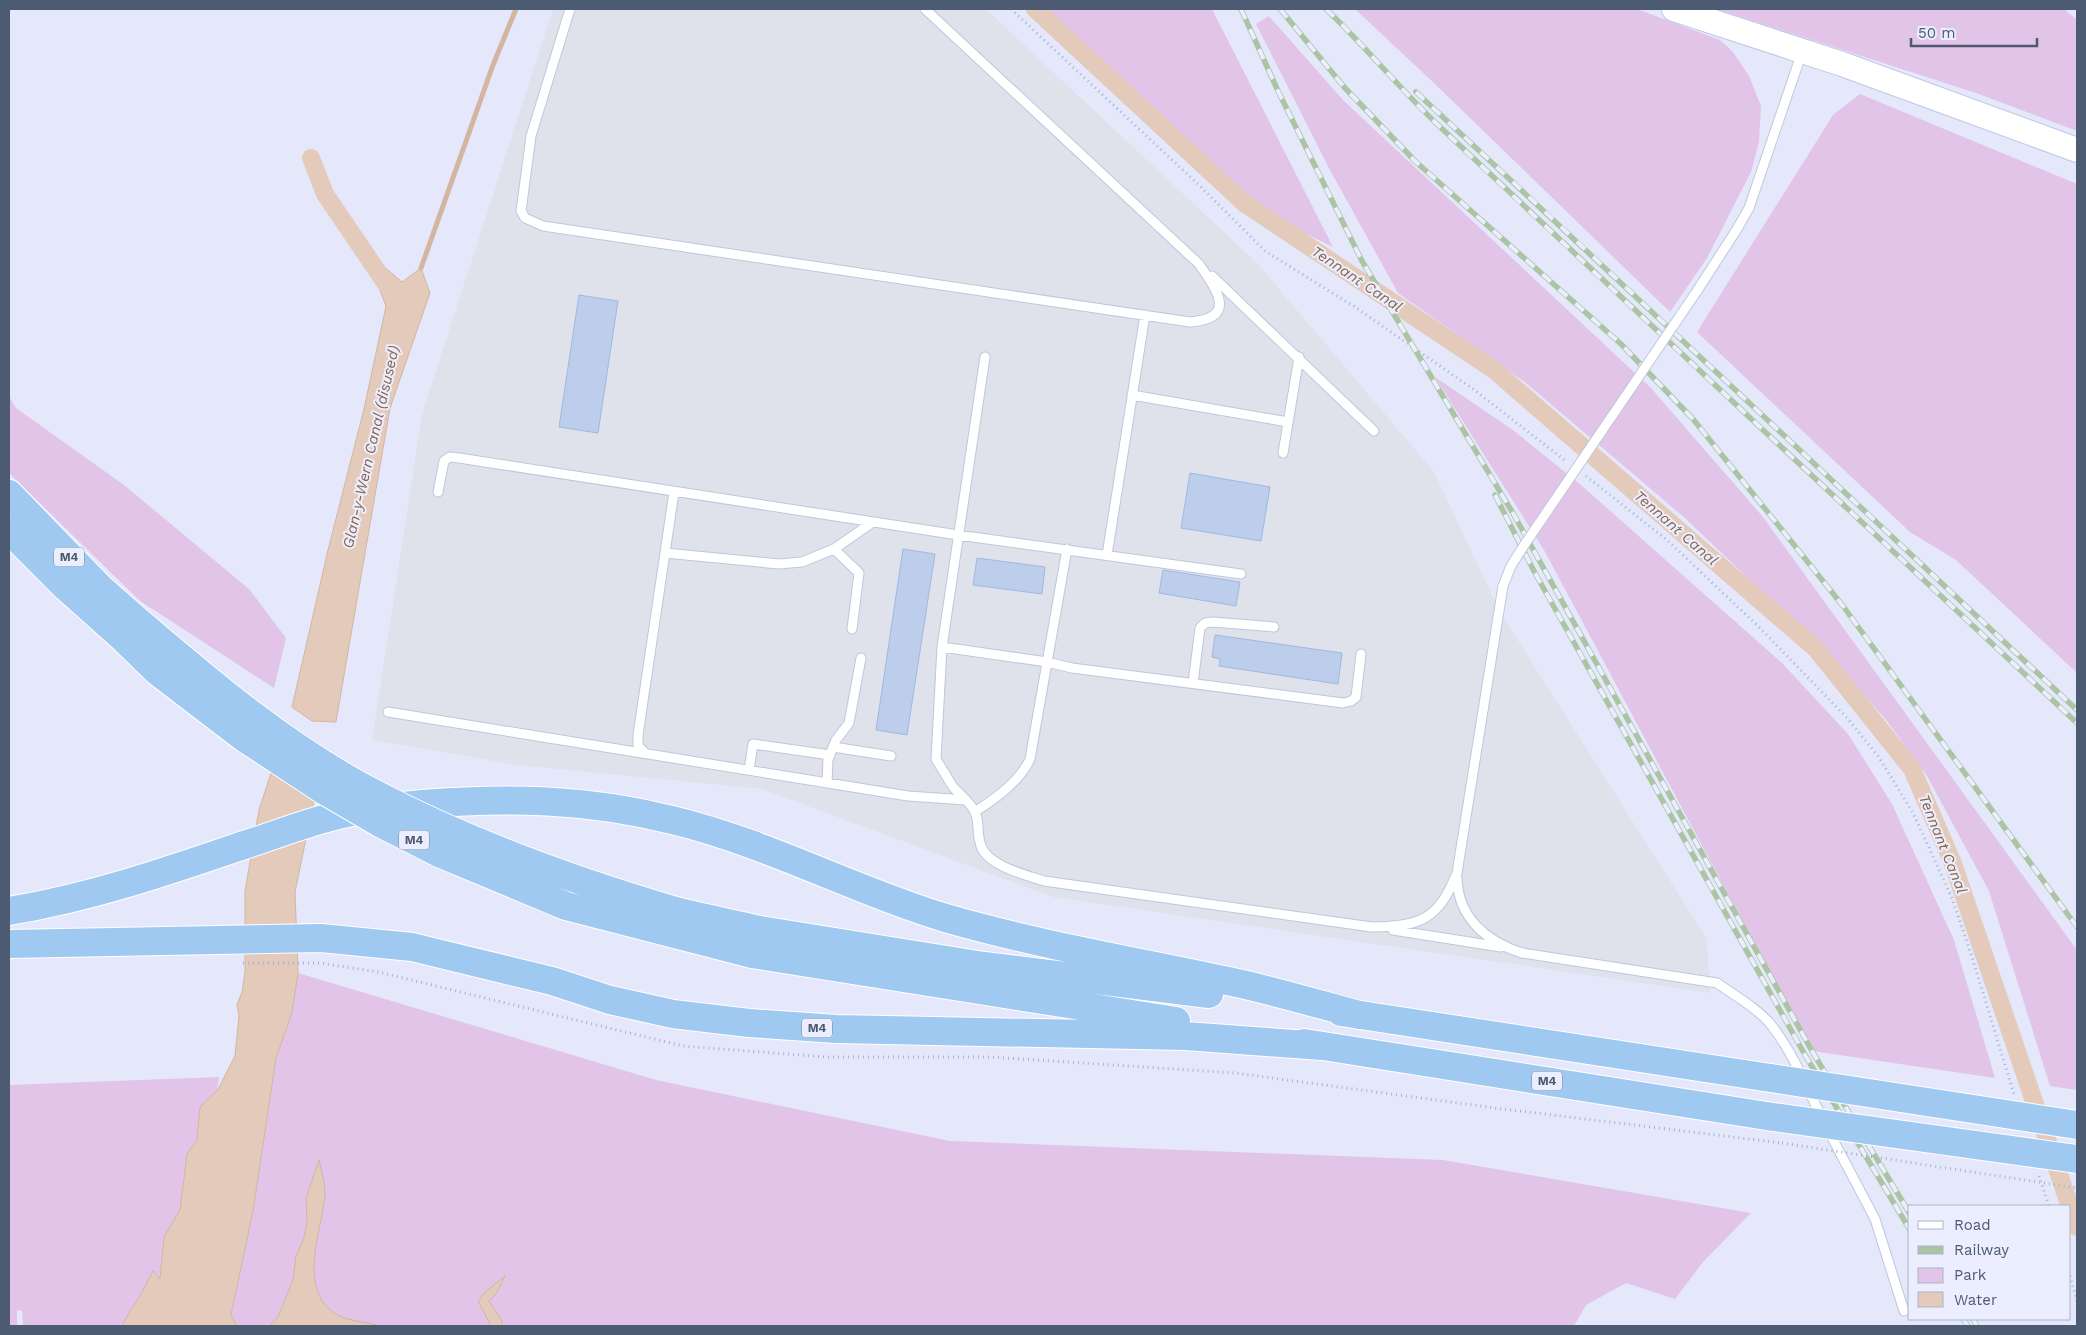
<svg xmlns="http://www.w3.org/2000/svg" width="2086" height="1335" font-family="'Work Sans',sans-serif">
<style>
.industrial{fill:#dfe2eb}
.green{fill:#e1c4e7}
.water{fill:#e3caba;stroke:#d4b5a1}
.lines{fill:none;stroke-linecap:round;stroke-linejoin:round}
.stream{stroke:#d4b5a1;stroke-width:5}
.canal{stroke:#e3caba;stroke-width:18}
.building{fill:#bcceec;stroke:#9fb8e0}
.lane-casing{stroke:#bec7dc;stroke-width:11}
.secondary-casing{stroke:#bcc7e0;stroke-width:26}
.highway-casing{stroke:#fff;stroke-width:30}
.path{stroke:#a1b4d3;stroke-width:3;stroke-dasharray:1 4;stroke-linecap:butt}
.lane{stroke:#fff;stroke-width:9}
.secondary{stroke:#fff;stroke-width:24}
.highway{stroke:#9fc9f1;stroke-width:28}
.rail-casing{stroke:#abc4a4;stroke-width:5.5}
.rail{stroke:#ebeefe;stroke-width:4;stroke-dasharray:11;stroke-linecap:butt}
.lane-bridge-casing{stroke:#bec7dc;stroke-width:11;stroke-linecap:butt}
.highway-bridge-casing{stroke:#fff;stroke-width:30;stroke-linecap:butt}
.path-bridge{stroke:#a1b4d3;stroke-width:3;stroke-dasharray:1 4;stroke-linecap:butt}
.lane-bridge{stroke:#fff;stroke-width:9}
.highway-bridge{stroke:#9fc9f1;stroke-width:28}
.labels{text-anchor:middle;stroke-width:4;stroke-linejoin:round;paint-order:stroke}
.shield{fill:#ebeefe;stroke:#7c879c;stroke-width:1}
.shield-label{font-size:12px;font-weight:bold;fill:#4c5b72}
.water-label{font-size:15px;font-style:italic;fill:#8a644a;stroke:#ebeefe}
</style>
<rect width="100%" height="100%" fill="#e5e8fb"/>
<path class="industrial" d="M553 9H986L1258 264 1434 472 1500 612 1707 939 1710 993 1053 897 762 789 517 765 372 740 422 414Z"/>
<path class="green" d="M1035 9H1212L1333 247 1244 203Z
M1355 9H1637L1720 40 1733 52 1749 76 1761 106 1759 142 1751 172 1707 258 1670 312 1435 84Z
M1716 9H2064L2077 20V131L1976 93Z
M1269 16 1343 100 1651 388 1763 517 2077 950V1090L2050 1086 1989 891 1927 776 1887 721 1831 658 1685 518 1526 383 1398 293 1331 172 1256 24Z
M1860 94 2077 184V673L1956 560 1910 532 1697 332 1833 115Z
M1435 377 1513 430 1581 485 1782 663 1848 734 1892 804 1954 940 1995 1078 1812 1051 1544 550Z
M9 396 16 408 124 485 249 589 286 638 274 688 140 601 9 473Z
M298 973 656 1080 950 1141 1443 1160 1751 1213 1703 1262 1675 1299 1626 1283 1586 1305 1574 1326H234L231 1315 253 1211 276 1058 292 1012Z
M219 1077 217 1091 200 1107 197 1140 187 1154 180 1211 164 1237 160 1280 153 1271 139 1298 130 1311 122 1326H23L22 1311 17 1310V1326H9V1085Z"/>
<path class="water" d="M373 264H381L402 282 421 268 430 293 390 408 336 722 312 721 292 707 328 550 364 409 386 306 376 280 368 272Z
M273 767 319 776 295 892 298 973 292 1012 276 1058 253 1211 231 1315 237 1326H122L130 1311 139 1298 153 1271 160 1279 164 1237 180 1210 187 1154 197 1140 200 1107 217 1091 235 1056 239 1016 237 1005 242 992 245 972V891L259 810Z
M319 1160C321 1170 325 1183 325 1194 322 1232 295 1292 339 1316 349 1321 368 1322 380 1326H269L278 1317 293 1280 296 1256 304 1238 307 1222 306 1198Z
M505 1276 496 1294 489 1301 502 1321V1326H491L478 1301 486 1291Z"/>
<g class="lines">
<path class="stream" d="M421 268 493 65 516 9"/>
<path class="canal" d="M1035 9 1244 203 1494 370 1816 649 1912 769 1952 861 2077 1227
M311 158 325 194 386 284"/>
</g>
<path class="building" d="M579 295 618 301 598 433 559 427Z
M1190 473 1270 487 1261 541 1181 528Z
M903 549 935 554 907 735 876 730Z
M977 558 1045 567 1042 594 973 585Z
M1163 570 1240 582 1236 606 1159 593Z
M1215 635 1342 653 1338 684 1219 666 1220 659 1212 657Z"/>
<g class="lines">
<g class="lane-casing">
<path id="lane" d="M570 9 531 136 521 211 525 218 543 226 1190 322C1239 318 1216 289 1199 264L925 9
M1212 276 1374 431
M1697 291 1737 229 1749 208 1802 52
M1132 395 1288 422
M1283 453 1299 357
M438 492 444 461 450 457 459 458 958 535 1241 574
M834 549 859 573 852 629
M665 553 779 564 802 562 834 549 873 522
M1107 555 1145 315
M942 647 1047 662 1072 668 1343 703 1351 701 1356 697 1361 654
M1193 683 1200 628 1205 623 1213 622 1274 627
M388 712 908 796 966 800C984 819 974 825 981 846 988 866 1026 875 1044 881L1372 927C1421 926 1438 920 1457 873L1503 586
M833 747 891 756
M645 753 638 746V735L674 492
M749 770 753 744 830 755
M827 783 828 759 836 740 849 723 861 658
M966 800 953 787 936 759 942 647 985 357
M976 811C997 798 1020 781 1030 759L1067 549
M1457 878C1458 918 1487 942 1522 953L1717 983C1734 995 1760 1010 1772 1026 1793 1053 1807 1088 1822 1118
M1393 930 1501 947
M1828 1130 1875 1219 1904 1311"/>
</g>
<g class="secondary-casing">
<path id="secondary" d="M1674 9 1842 64 2077 150"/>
</g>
<g class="highway-casing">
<path id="highway" d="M9 494 100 588 133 617
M9 530 65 586 121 636
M9 911C88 898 162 873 238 847 277 835 319 817 359 811 379 808 401 806 422 804 508 797 588 799 672 820 768 843 855 891 949 919 1044 946 1141 962 1237 983 1278 992 1318 1004 1359 1015
M760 930 984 966 1209 994
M9 944 321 938 412 947 552 981 610 1000 673 1014 749 1023 836 1029 1185 1036 1322 1046
M752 954 1176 1021
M1341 1012 1764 1077
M1304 1043 1773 1117"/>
</g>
<path class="path" d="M1011 9 1201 187 1265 251 1355 307 1473 389 1567 462
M1586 476 1667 540 1760 628 1848 719 1878 756 1913 813 1952 898 1973 960 2014 1094
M243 963H320L378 972 683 1046 827 1057H991L1235 1073 1495 1108 1782 1143
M2039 1176 2049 1206
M2070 1276 2077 1301"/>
<use href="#lane" class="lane"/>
<use href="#secondary" class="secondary"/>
<use href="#highway" class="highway"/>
<g class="rail-casing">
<path id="rail" d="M1241 9 1278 91 1362 261 1514 515 1812 1051 1910 1214
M1280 9 1345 88 1416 162 1621 344 1693 419 1843 606 2077 927
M1326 9C1365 46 1399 88 1438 125 1650 325 1864 524 2077 723
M1416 92C1637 297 1857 504 2077 710
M1495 495 1535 573 1805 1055 1910 1230
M1963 1319 1968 1326
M1973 1319 1977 1326"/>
</g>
<use href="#rail" class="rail"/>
<g class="lane-bridge-casing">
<path id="lane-bridge" d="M1503 586 1511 566 1525 544 1697 291"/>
</g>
<g class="highway-bridge-casing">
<path id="highway-bridge" d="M133 617C209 682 287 749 377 795 471 844 571 880 672 910 701 918 731 923 760 930
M121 636 158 672 243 737 325 791 380 823 439 853 566 906 752 954
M1764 1077 2077 1125
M1773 1117 2077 1159"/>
</g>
<path class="path-bridge" d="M1782 1143 2077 1188"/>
<use href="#lane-bridge" class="lane-bridge"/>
<use href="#highway-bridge" class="highway-bridge"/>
</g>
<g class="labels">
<g class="shield">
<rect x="54" y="547.5" width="30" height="19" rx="4"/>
<rect x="399" y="830.5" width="30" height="19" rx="4"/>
<rect x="802" y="1018.5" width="30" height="19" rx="4"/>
<rect x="1532" y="1071.5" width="30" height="19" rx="4"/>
</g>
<g class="shield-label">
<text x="69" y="561">M4</text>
<text x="414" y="844">M4</text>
<text x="817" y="1032">M4</text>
<text x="1547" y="1085">M4</text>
</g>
<g class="water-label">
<text transform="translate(1357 279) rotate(34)" y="5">Tennant Canal</text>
<text transform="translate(371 447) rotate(-77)" y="5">Glan-y-Wern Canal (disused)</text>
<text transform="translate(1676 528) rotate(41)" y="5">Tennant Canal</text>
<text transform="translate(1943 844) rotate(68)" y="5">Tennant Canal</text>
</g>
</g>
<rect width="2086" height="1335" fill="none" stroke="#4c5b72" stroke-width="20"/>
<rect x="1908" y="1205" width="162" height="115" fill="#ebeefe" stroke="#abb3c6"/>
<rect x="1918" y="1221" width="25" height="8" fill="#ffffff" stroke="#abb3c6"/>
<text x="1954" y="1230" font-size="15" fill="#4c5b72">Road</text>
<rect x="1918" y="1246" width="25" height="8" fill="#abc4a4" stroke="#abb3c6"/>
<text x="1954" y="1255" font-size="15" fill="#4c5b72">Railway</text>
<rect x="1918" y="1268" width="25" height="15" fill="#e1c4e7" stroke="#abb3c6"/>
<text x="1954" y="1280" font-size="15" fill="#4c5b72">Park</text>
<rect x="1918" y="1292" width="25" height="15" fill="#e3caba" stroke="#abb3c6"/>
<text x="1954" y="1305" font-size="15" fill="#4c5b72">Water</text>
<path d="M1911 38v8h126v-8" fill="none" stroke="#4c5b72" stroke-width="2.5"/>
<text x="1918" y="38" font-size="15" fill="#4c5b72" stroke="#ebeefe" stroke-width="4" paint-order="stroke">50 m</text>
</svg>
